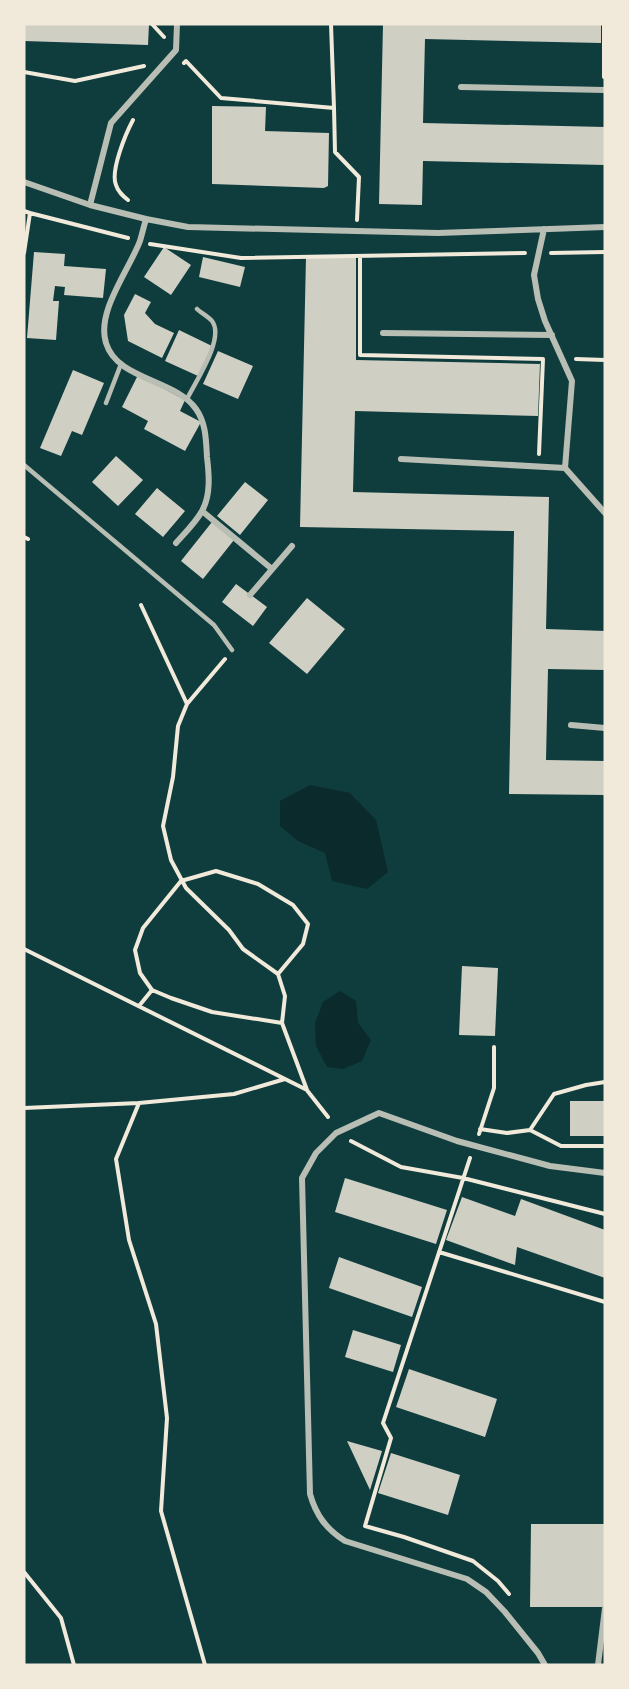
<svg xmlns="http://www.w3.org/2000/svg" width="629" height="1689" font-family="'Golos Text',sans-serif">
<style>
.water{fill:#0a2a2b}
.building{fill:#cfcfc3}
.lines{fill:none;stroke-linecap:round;stroke-linejoin:round}
.path{stroke:#f1e9da;stroke-width:4}
.service{stroke:#b8beb3;stroke-width:4.5}
.minor{stroke:#b8beb3;stroke-width:6}
</style>
<rect width="100%" height="100%" fill="#0f3d3e"/>
<path class="water" d="M310 785 350 793 376 820 388 872 367 889 332 881 325 853 298 841 280 826V801Z
M340 991 356 1001 358 1023 371 1040 362 1061 343 1069 327 1067 316 1046 315 1023 323 1002Z"/>
<path class="building" d="M24 24H149L148 45 24 41Z
M383 24H601V43L425 39 423 123 605 127V165L423 161 422 205 379 204Z
M212 106 266 107 265 131 329 133 328 186 324 188 212 184Z
M164 247 191 265 171 295 144 277Z
M34 252 65 254 64 266 106 269 103 298 64 295 65 287 55 286 53 301H59L56 340 27 338Z
M356 256V360L540 364 538 416 355 411 353 492 549 497 546 629 605 631V670L548 669 546 760 605 761V795L509 794 514 531 300 527 306 257Z
M203 257 245 267 240 287 199 277Z
M135 294 151 302 145 313 155 324 174 333 162 358 128 341 124 315Z
M179 330 212 346 198 376 165 361Z
M218 351 253 366 238 399 203 384Z
M73 370 104 383 82 435 72 431 61 456 40 448Z
M138 375 185 400 180 411 201 422 185 451 144 429 148 421 122 407Z
M116 456 143 480 118 506 92 482Z
M245 482 268 500 240 535 217 516Z
M157 488 185 511 163 537 135 514Z
M212 522 234 540 203 579 181 561Z
M236 584 267 607 253 626 222 602Z
M307 598 345 629 307 674 269 643Z
M462 966 498 968 495 1036 459 1035Z
M570 1101H605V1136H570Z
M345 1178 447 1210 436 1244 335 1212Z
M462 1197 515 1216 521 1199 605 1230V1278L517 1247 515 1265 446 1240Z
M339 1257 422 1287 412 1317 329 1288Z
M353 1330 401 1345 393 1372 345 1357Z
M409 1369 497 1399 485 1437 396 1407Z
M347 1441 382 1451 370 1490Z
M391 1453 460 1475 448 1515 378 1493Z
M531 1524H605V1607H530Z"/>
<g class="lines">
<path class="path" d="M152 24 164 37
M331 24 334 108
M184 63 186 61 221 98 334 108 335 152 359 177 357 220
M24 72 75 81 144 66
M604 77V24
M128 200C123 196 118 192 116 185 110 171 126 133 133 120
M24 211 30 213 24 253
M30 213 128 238
M150 244 241 258 525 253
M551 253 605 252
M360 256V355L543 359 539 454
M576 359 605 360
M24 537 28 539
M141 605 187 704 225 659
M24 949 307 1090 282 1023 285 996 278 974 243 949 229 930 186 888 171 860 163 826 173 777 178 726 187 704
M152 990 171 998 212 1012 282 1023
M139 1006 152 990 140 973 135 950 143 928 181 881 216 871 258 884 293 905 308 924 303 944 278 974
M306 1089 328 1117
M139 1103 116 1159 129 1240 156 1324 167 1418 161 1511 205 1665
M24 1108 139 1103 234 1094 285 1079
M480 1129 507 1133 530 1130 554 1094 586 1085 605 1082
M530 1130 561 1146H605
M479 1134 494 1088V1047
M351 1141 401 1167 463 1178 605 1214
M470 1158 383 1423 391 1438 365 1526 404 1537 473 1561 498 1581 509 1594
M439 1252 605 1302
M24 1572 61 1618 74 1665"/>
<path class="service" d="M187 399C196 381 225 338 212 321 208 316 201 313 197 309
M106 403 121 364
M24 465 214 625 232 650"/>
<path class="minor" d="M461 87 605 90
M24 182 90 205 146 219 188 227 438 233 605 227
M90 205 111 123 176 50 177 24
M146 219C144 226 142 234 140 241 129 270 96 312 106 343 117 380 175 379 196 409 206 423 206 440 207 457 209 474 211 495 202 511 196 522 185 533 176 543
M544 229 534 275 538 299 545 321 572 381 565 468 605 513
M383 333 552 335
M401 459 565 468
M202 511 272 569
M250 595 292 546
M571 725 605 728
M545 1665 538 1653 505 1612 486 1592 467 1579 345 1541C326 1529 316 1515 310 1494L302 1178 316 1153 336 1133 379 1113 457 1141 550 1166 605 1173
M598 1665 605 1608"/>
</g>
<rect width="629" height="1689" fill="none" stroke="#f1e9da" stroke-width="51"/>
</svg>
